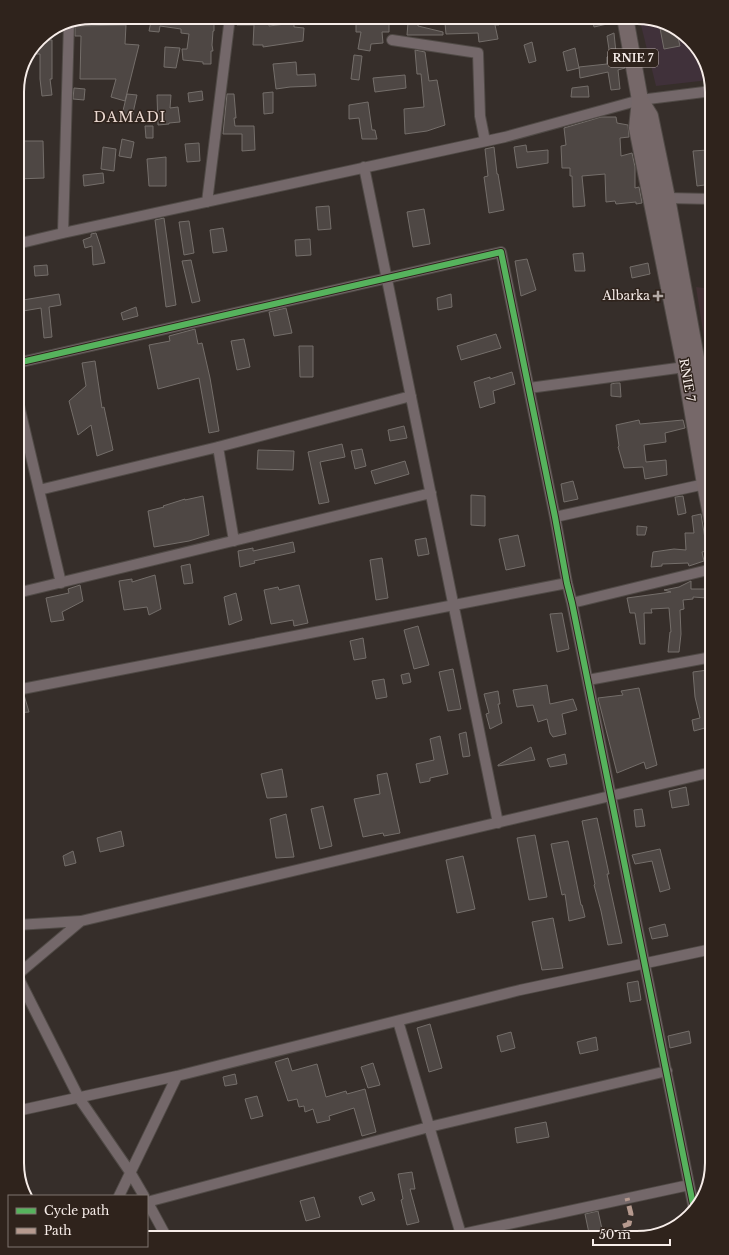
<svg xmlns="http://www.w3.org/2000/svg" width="729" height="1255" font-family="'Libre Baskerville',serif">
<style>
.education{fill:#40313a}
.medical{fill:#433134}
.building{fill:#4e4744;stroke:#746e6a}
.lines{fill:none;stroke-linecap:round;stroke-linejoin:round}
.minor-casing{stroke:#504a46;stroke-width:12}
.primary-casing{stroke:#504a46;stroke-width:18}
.minor{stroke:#74686a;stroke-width:10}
.primary{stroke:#766869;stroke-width:16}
.quiet{stroke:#b69a8f;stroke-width:5;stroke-dasharray:10 5;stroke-linecap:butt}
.cycleway-casing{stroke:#2f231c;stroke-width:8}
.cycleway{stroke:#56b35d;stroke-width:6}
.poi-dot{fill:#b3aaa6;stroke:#2f231c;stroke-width:1.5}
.labels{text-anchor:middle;stroke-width:3;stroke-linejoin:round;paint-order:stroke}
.shield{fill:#2f231c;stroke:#bbb0ac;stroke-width:1}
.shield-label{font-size:11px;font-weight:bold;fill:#f7ede9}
.poi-label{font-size:12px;fill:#f7ede9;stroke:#2f231c;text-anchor:end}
.street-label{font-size:12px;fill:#f7ede9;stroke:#2f231c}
.quarter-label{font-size:14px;letter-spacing:1px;fill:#ead8d0;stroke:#2f231c}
.rim{fill:none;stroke:#f7ede9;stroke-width:2}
</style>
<rect width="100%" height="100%" fill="#362e2a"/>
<path class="education" d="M639 17 679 30 704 59 709 80 656 86Z"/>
<path class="medical" d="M696 287 712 289V357H707Z"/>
<path class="building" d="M152 17H206V19L214 18V31H213L212 45 213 51H211V64H203V62L183 60 182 49H187L189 34 181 33V29L160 26 159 32 149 31Z
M237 17H269V26L294 23V27L304 28 303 41 263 47V45H253L254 25H237Z
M356 17H389V32H382L383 43 371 44 370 51 358 49 361 32H356Z
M481 17H496L499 25H495L498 39 479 42 478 33 446 34 445 23 482 21Z
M592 17H616V22L594 27Z
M408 23 418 24V26L443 32V35H407Z
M659 23 676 29 680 46 664 49Z
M126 25 125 44 139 45 125 101 111 97 116 79H80L81 36H75V26Z
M614 33 617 63H624L625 68 618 70 620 89 611 90 608 72 580 78 579 67 607 64V57L610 56 607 36Z
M38 40H52V79H50L52 95 42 96 40 79V54H32Z
M532 42 536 61 529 63 524 45Z
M165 47 180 48 176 68 164 67Z
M575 48 579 68 567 71 563 52Z
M415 50 425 52 429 81 437 80 445 125 427 131 405 134 404 109 424 107 421 74H417Z
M354 55 362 56 359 80 351 79Z
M296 62 297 75 315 74 316 86 290 87 276 89 273 64Z
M405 75 406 88 375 92 373 78Z
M588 86 589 97H571L572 88Z
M74 88 85 89 84 100 73 99Z
M202 91 203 100 189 102 188 93Z
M273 92V113L264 114 263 93Z
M127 94 137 95 131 122 121 119Z
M227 94H234L236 118H234L235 126H254L255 150 242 151V134H223Z
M157 95H171L170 108 178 107 180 122 169 123V124L158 125Z
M368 102 372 130H375L377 139H362L359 118 349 119V105Z
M601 117H616L617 123 628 125 629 137 620 138 621 156 632 153 635 167V188L639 187 642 203 636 204V202L616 204 615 201 606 202 605 174 582 176 585 206 573 207 572 176H570V168H562L561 146 566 145 564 128Z
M145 126H153V138H146Z
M122 139 134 142 131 158 119 156Z
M17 141H43L44 178 17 179Z
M199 143 200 161 187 162 185 144Z
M526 145 527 152 548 150V163L517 168 514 147Z
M103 147 116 149 114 171 101 169Z
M494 147 497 174H498L504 210 489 213 484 177 488 176 485 149Z
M708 150 712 184 697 186 693 151Z
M166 157V186H149L147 159Z
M103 173 104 183 84 186 83 175Z
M329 206 331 229 318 230 316 207Z
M424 209 430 244 413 247 407 212Z
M164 218 176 305 166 307 155 220Z
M189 221 194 253 184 255 179 222Z
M223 228 227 251 213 253 210 230Z
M96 233 100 245 105 263 93 265 92 246 85 248 83 240 91 237V234Z
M310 239 311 255 296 256 295 240Z
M583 253 585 271H575L573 254Z
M527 259 536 290 521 296 515 261Z
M191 260 200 301 192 303 182 261Z
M648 263 650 274 632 278 630 267Z
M47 265 48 275 35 276 34 266Z
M59 294 61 305 49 307 52 337 44 338 41 308 17 312V301Z
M451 294 452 307 438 310 437 298Z
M136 307 138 316 123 320 121 313Z
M286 308 292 333 274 336 269 312Z
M195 329 198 344 202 343 210 378 219 431 209 433 199 378 158 389 149 345 170 341 169 336Z
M496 334 501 348 461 360 457 346Z
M244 339 250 367 237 370 231 341Z
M299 346H313V377H300Z
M95 361 102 408 104 407 113 450 97 456 91 425 78 435 69 401 86 386 82 363Z
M512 372 515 384 493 391 495 403 480 408 474 382 490 377V379Z
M616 383H620L621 397 611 396V384Z
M639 420 640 424 683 420 685 428 665 433 666 442 644 445 646 462 666 460 667 475 645 479 643 467 624 468 618 447 619 446 616 425Z
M404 426 407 438 390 441 388 430Z
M342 444 345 457 320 462 329 502 319 504 308 452Z
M362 449 366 466 355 469 351 451Z
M258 450 294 451 293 470 257 469Z
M405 461 409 474 375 484 371 471Z
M573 481 578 499 564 502 561 484Z
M471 495 485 496V526L471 525Z
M203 496 209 535 189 541 154 547 148 511 164 507 163 506 185 499V500Z
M683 496 686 513 678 515 675 497Z
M701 514 707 551 702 552 704 561 689 566 688 563 662 564V566L651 567 653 552 674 549 686 550 685 533H694L692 516Z
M637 526 647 527 645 535H637Z
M518 535 525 566 506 570 499 539Z
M426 538 429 554 418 556 415 540Z
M293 542 295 552 254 561 255 563 240 567 238 551 253 548V551Z
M382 558 388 598 376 600 370 560Z
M190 564 193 583 184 584 181 566Z
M155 575 161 609 149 615 147 607 124 610 119 581 132 579V582Z
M691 581V589H706L707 598 693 597V599L683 600 684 609 680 610 681 634 679 652H668L670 632H671L669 608 651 609 652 613H644L645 644H640L635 613H630L627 598 671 592 664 590 679 587Z
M80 585 83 601 62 612 64 620 51 622 46 598 69 593 68 589Z
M299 585 308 623 294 626 293 620 271 624 264 590 278 587 279 590Z
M236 593 242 620 229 625 224 597Z
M562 613 569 649 557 652 550 614Z
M418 626 429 665 414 669 404 630Z
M363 638 366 658 354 660 350 641Z
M453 669 461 709 448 711 439 672Z
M708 670V693L712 712V726L694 731 692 720 700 718 695 697 693 672Z
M409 673 411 682 403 684 401 675Z
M384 679 387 697 376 699 372 681Z
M547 685 550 704 573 699 577 710 562 714 566 734 553 737 550 733 547 719 538 722 533 705 517 707 513 690Z
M639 688 657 765 646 769 644 762 617 773 598 698 623 695 621 691Z
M498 691 500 704H498L502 723 490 729 486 714 489 713 484 694Z
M24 695 29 712 17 713V696Z
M466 732 470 756 463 757 459 734Z
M440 736 448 774 430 778V781L420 783 416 764 434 760 430 739Z
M531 747 535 760 498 766V765Z
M565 754 567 764 550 767 547 759Z
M282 769 287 797 267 798 261 774Z
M387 773 400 833 384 836 383 833 363 837 354 799 380 794 377 775Z
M686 787 689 805 672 808 669 791Z
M323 806 332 846 320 849 311 809Z
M642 809 645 826 636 827 634 810Z
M286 814 294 857 276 858 270 819Z
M597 818 609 874H607L622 943 608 945 601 911 594 885 595 884 582 821Z
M121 831 124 846 100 852 97 838Z
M535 835 547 897 529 900 517 838Z
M568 841 581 905H582L585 917 569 921 565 894 562 895 551 844Z
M660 849 670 889 660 892 652 861 635 864 632 855Z
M73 851 76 863 65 866 63 856Z
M463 856 475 909 457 913 446 860Z
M553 918 563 968 542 970 532 922Z
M665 924 668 936 652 939 649 928Z
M638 981 641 1000 630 1002 627 983Z
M430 1024 442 1068 429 1072 417 1028Z
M689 1031 691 1043 670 1048 668 1036Z
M511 1032 515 1048 501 1052 497 1036Z
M596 1037 598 1050 580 1054 577 1042Z
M288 1058 292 1071 317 1064 326 1097 346 1091 347 1094 365 1089 376 1132 362 1136 354 1108 329 1116 330 1120 317 1123 313 1109 305 1112 304 1106 299 1107 297 1099 288 1101 275 1062Z
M373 1063 380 1085 368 1088 361 1067Z
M235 1074 237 1084 225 1086 223 1077Z
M257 1096 263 1116 251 1119 245 1099Z
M546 1122 549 1137 517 1143 515 1128Z
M412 1172 415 1189H410L419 1222 407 1225 401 1200 403 1199 398 1174Z
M372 1192 375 1200 362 1205 359 1197Z
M314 1197 320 1217 306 1221 300 1201Z
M598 1211 604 1238H590L585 1214Z"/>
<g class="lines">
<g class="minor-casing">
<path id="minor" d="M392 40 478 53 480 116 485 141
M364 167 498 823
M667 198 712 199
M207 202 230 17
M63 233 69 22
M17 244 63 233 505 137 640 100 712 91
M17 363 501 252 555 517 567 583 572 603 694 1209
M529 388 685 367H712
M17 397 61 583
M218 447 234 541
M39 490 218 447 411 396
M555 517 705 484
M17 593 431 493
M572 603 712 569
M588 680 712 657
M17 690 567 583
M17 925 81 921 712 772
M17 975 79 1098 130 1172 144 1196
M17 975 81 921
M398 1021 462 1238
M17 1111 177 1076 520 990 712 949
M119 1196 177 1076
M147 1201 167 1238
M147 1202 429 1127 667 1071
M444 1238 689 1185"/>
</g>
<g class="primary-casing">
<path id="primary" d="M625 17 640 100 637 128 685 367 705 484 712 520
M640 100 650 116 667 198 712 446"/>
</g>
<use href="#minor" class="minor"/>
<use href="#primary" class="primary"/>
<path class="quiet" d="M623 1226 629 1224 631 1214 627 1198"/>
<g class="cycleway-casing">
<path id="cycleway" d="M17 363 501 252 555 517 567 583 572 603 694 1209"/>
</g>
<use href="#cycleway" class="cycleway"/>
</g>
<path class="poi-dot" d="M656 290h4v4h4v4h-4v4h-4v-4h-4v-4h4z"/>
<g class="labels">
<rect class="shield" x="608" y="49" width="50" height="18" rx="3"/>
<g class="shield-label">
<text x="633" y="62">RNIE 7</text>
</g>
<g class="poi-label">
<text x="650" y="300">Albarka</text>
</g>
<g class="street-label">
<text transform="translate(687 380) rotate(80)" y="4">RNIE 7</text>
</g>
<g class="quarter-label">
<text x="130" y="122">DAMADI</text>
</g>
</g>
<path d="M0 0H729V1255H0ZM92 24H637A68 68 0 0 1 705 92V1163A68 68 0 0 1 637 1231H92A68 68 0 0 1 24 1163V92A68 68 0 0 1 92 24Z" fill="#2f231c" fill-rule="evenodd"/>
<path class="rim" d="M92 24H637A68 68 0 0 1 705 92V1163A68 68 0 0 1 637 1231H92A68 68 0 0 1 24 1163V92A68 68 0 0 1 92 24Z"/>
<rect x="8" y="1195" width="140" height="52" fill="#2f231c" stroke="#7f746e"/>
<rect x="16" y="1208" width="20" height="6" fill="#56b35d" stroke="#7f746e"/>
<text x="44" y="1215" font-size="12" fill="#f7ede9">Cycle path</text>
<rect x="16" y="1228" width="20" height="6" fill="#b69a8f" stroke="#7f746e"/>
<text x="44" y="1235" font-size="12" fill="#f7ede9">Path</text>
<path d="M593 1239v6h77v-6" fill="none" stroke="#f7ede9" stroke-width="2"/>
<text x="599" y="1239" font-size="12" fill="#f7ede9" stroke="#2f231c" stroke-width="3" paint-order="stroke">50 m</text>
</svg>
